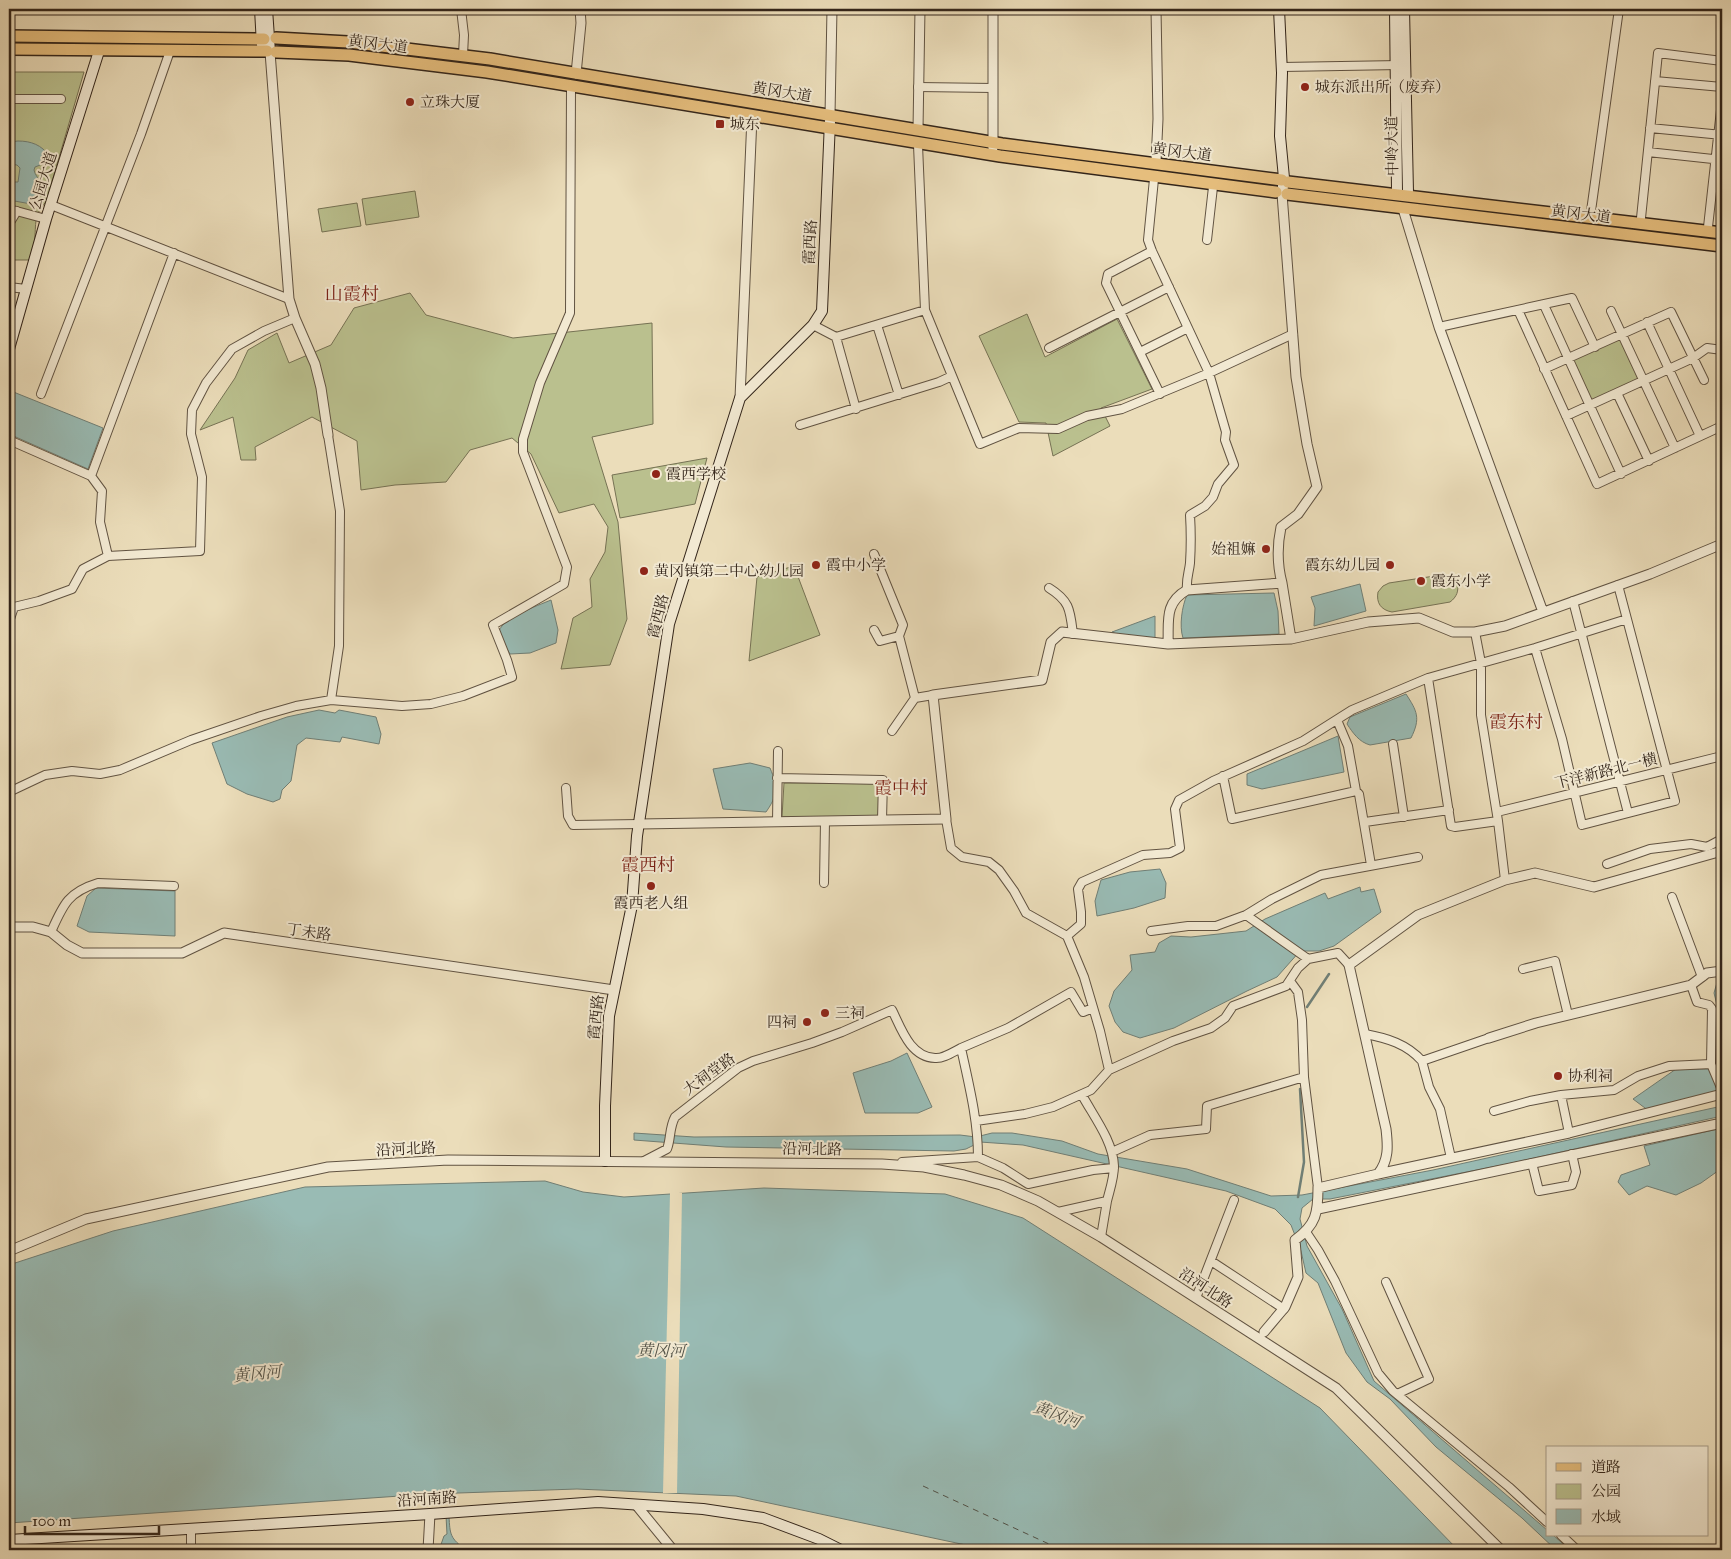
<svg xmlns="http://www.w3.org/2000/svg" width="1731" height="1559" font-family="'IM FELL Great Primer','Noto Serif SC',serif">
<style>
.green{fill:#bac08e;stroke:#767254}
.water{fill:#99bbb4;stroke:#707f76}
.pier{fill:#ebddba}
.lines{fill:none;stroke-linecap:round;stroke-linejoin:round}
.stream{stroke:#707f76;stroke-width:2.5}
.ferry{stroke:#525248;stroke-width:1;stroke-dasharray:6 5;stroke-linecap:butt}
.minor-casing{stroke:#615342;stroke-width:10}
.tertiary-casing{stroke:#615342;stroke-width:11}
.secondary-casing{stroke:#33251a;stroke-width:12}
.primary-casing{stroke:#33251a;stroke-width:14}
.minor{stroke:#f2e9d2;stroke-width:8}
.tertiary{stroke:#f2e9d2;stroke-width:9}
.secondary{stroke:#f2e9d2;stroke-width:10}
.primary{stroke:#e6be7d;stroke-width:11}
.poi-dot{fill:#8f2418;stroke:#f2e9d2;stroke-width:2}
.labels{text-anchor:middle;stroke-width:4;stroke-linejoin:round;paint-order:stroke}
.street-label{font-size:15px;fill:#33251a;stroke:#f2e9d2}
.poi-label{font-size:15px;fill:#33251a;stroke:#f2e9d2;text-anchor:start}
.water-label{font-size:16px;font-style:italic;fill:#525248;stroke:#f2e9d2}
.quarter-label{font-size:18px;fill:#7a1f14;stroke:#f2e9d2}
</style>
<rect width="100%" height="100%" fill="#ebddba"/>
<filter id="stains"><feTurbulence type="fractalNoise" baseFrequency=".004" numOctaves="4"/><feColorMatrix values="0 0 0 0 .2 0 0 0 0 .09 0 0 0 0 .02 0 0 0 .5 -.17"/></filter>
<radialGradient id="worn" r=".72"><stop offset=".6" stop-color="#630" stop-opacity="0"/><stop offset="1" stop-color="#630" stop-opacity=".3"/></radialGradient>
<path class="green" d="M9 72H84L46 202C32 216 37 227 34 244 33 249 31 254 29 260H9Z
M415 191 419 217 366 225 362 199Z
M357 203 361 226 322 232 318 209Z
M410 293 426 315 513 338 652 323 653 424 592 437 618 522 627 619 610 665 561 669 573 618 592 607 590 579 605 552 608 527 594 504 559 513 531 454 512 438 470 450 446 482 395 485 361 490 357 441 312 417 255 447 256 460H241L233 417 200 430 235 378 248 350 277 333 289 363 331 345 354 308Z
M1027 314 1045 357 1117 319 1152 389 1101 408 1110 426 1053 456 1046 423 1019 422 979 336Z
M1622 334 1644 381 1590 406 1568 359Z
M707 458 695 504 620 518 612 475Z
M794 566 820 635 749 661 757 577Z
M1441 575C1458 574 1464 592 1450 602L1392 612C1381 610 1376 603 1378 592L1383 586 1389 583Z
M784 783H879L880 817H782Z"/>
<path class="water" d="M18 141C31 141 42 145 49 156L48 162 35 167 34 170C35 175 38 177 39 181 41 189 37 200 31 204L9 200V182H18L20 168 17 165 9 164V142Z
M11 391 103 428 88 469 9 434V398Z
M1360 584 1366 611 1314 626 1315 608 1311 597Z
M1274 593 1278 611 1279 634 1183 638C1179 626 1182 606 1187 595Z
M551 600 558 630 556 643 530 653 510 654 505 646 499 631C504 617 537 606 551 600Z
M1155 616V638L1120 636 1112 632Z
M1406 694C1417 711 1421 718 1411 738L1370 745C1359 742 1353 733 1347 724L1350 717Z
M319 710 335 713 339 710 376 717 381 734 379 744 342 737 340 742 306 738 297 745 291 781 282 790 280 799 273 802 247 794 227 784 212 743 287 717Z
M1338 736 1344 772 1262 789 1247 785V774Z
M750 763 770 768C778 787 778 795 766 812L723 809 713 769Z
M1160 869 1166 883 1165 898 1134 908 1097 916 1095 901 1101 880 1130 872Z
M1360 887 1361 892 1374 889 1381 912 1334 946 1319 951H1300L1277 977 1247 991 1174 1028 1140 1038 1123 1032 1115 1022 1109 1006 1114 991 1132 970 1130 955 1155 952 1159 943 1171 936 1191 937 1246 931 1265 919 1325 893 1328 899Z
M96 888 175 891V936L89 932 77 926 87 896Z
M1722 978V1070L1718 1052 1717 1005 1714 993 1718 979Z
M907 1053 932 1107 918 1113H865L853 1073 891 1061Z
M1676 1069H1709L1718 1089 1717 1093 1649 1111 1633 1099Z
M1722 1106V1116L1512 1163 1330 1199H1313L1302 1208 1300 1219 1307 1246 1342 1309 1374 1381 1547 1530V1535H1553L1570 1550H1556L1522 1518 1436 1447 1390 1399 1367 1382 1346 1353 1318 1283 1306 1273 1301 1251 1291 1225 1275 1209 1226 1191 1023 1145 980 1142 966 1149 954 1151 726 1147 634 1140V1133L694 1137 960 1135 976 1137 992 1133H1012L1062 1141 1098 1154 1187 1169 1271 1196 1302 1195 1433 1170Z
M1722 1128V1168L1701 1183 1676 1195 1647 1186 1629 1195 1618 1182 1621 1175 1650 1165 1644 1146Z
M545 1181 583 1192 624 1197 764 1188 945 1194 1023 1218 1320 1408 1458 1550H985L980 1548 736 1496 577 1489 429 1494 9 1523V1265L113 1231 305 1187Z
M446 1516H449C450 1535 450 1538 466 1550H439L444 1536 447 1534Z"/>
<path class="pier" d="M670 1193H682L677 1493H663Z"/>
<g class="lines">
<path class="stream" d="M1307 1007 1329 974
M1298 1197 1304 1162 1300 1089"/>
<path class="ferry" d="M923 1486 1062 1550"/>
<g class="minor-casing">
<path id="minor" d="M461 9 464 35 463 55
M1282 67 1400 65
M1655 81 1722 87
M918 87 993 88
M9 99H61
M1650 128 1722 135
M918 145 925 310 980 444 1019 428 1058 429 1087 416 1122 409 1209 373 1293 334
M1648 152 1722 160
M1154 179 1148 240 1152 251 1209 373 1226 432 1225 440 1234 465 1218 484 1213 497 1205 506 1190 515C1191 531 1191 547 1190 563 1189 573 1186 578 1187 590
M51 205 289 299
M9 209 46 219
M1591 211 1619 9
M1641 218 1658 53 1722 61
M9 224 17 211
M1708 227 1722 101
M1207 240 1213 187
M1152 251 1108 274 1106 283 1160 394
M9 287 26 289
M1544 305 1621 474
M1518 310 1597 484 1722 426
M1611 311 1675 448
M1647 322 1700 436
M813 325 836 337 925 310
M877 325 899 395
M1439 327 1572 298 1595 347
M836 337 856 409
M1049 348 1169 287
M1140 352 1188 328
M1544 369 1671 312 1704 380
M1617 393 1649 461
M41 394 141 134 170 51
M1566 416 1693 358 1707 348 1722 350
M800 425 939 382 952 376
M328 435 340 511 339 646 331 700
M9 440 91 476 174 253
M91 476 102 491 100 522 108 556 200 551 202 477 191 434 192 410 206 383 232 349 264 331 295 318
M874 554 903 625 899 636 915 698 933 695
M1049 588C1070 601 1070 610 1073 634
M1573 601 1628 813
M9 605 14 607 39 601 72 589 83 569 108 556
M9 622 14 607
M874 630 880 641 899 636
M1475 632 1481 663V715L1498 821 1505 880
M1535 648 1562 739 1582 825 1675 801 1618 585
M1428 678 1451 826 1455 827 1498 821
M1337 720 1348 746 1356 791 1359 794 1371 865
M892 731 915 698
M1393 744 1404 817
M1223 776 1232 819 1356 791
M777 778 883 780 882 820
M566 788 568 816 573 825 639 824
M9 792 45 775 72 771 100 774 120 770 191 740 261 716 296 706 331 700 402 706 431 704 463 696 512 677 507 660 493 625 564 584 567 567 523 452V439L540 383 570 313 571 88
M1497 812 1722 756
M946 819 951 848 962 857 989 862 999 870 1014 891 1026 913 1067 936 1084 977 1100 1031 1109 1070 1091 1090 1053 1107 1025 1114 976 1121
M777 822 778 751
M1365 822 1449 810
M1607 864 1650 849 1691 844 1707 847 1722 839
M824 883 825 821
M1672 897 1702 977
M1246 915 1308 959
M1151 931 1188 926H1216L1246 915 1272 899 1321 875 1418 857
M51 932C63 905 68 892 98 883L174 886
M1067 936 1081 924V912L1078 889 1082 882 1143 855 1170 853 1180 848 1175 809 1179 800 1213 781 1303 741 1352 710 1428 678 1535 648 1627 619
M1523 969 1555 961 1568 1015
M1290 981 1298 992 1302 1020 1304 1077 1318 1188
M1691 985 1697 1002 1709 1005 1712 1009 1711 1064 1722 1090
M1365 1034C1387 1038 1407 1044 1422 1061L1489 1038
M961 1048 1008 1028 1071 992 1083 1012 1093 1008
M1422 1061 1429 1087 1440 1109 1451 1158
M1109 1070 1173 1041 1211 1028 1225 1018 1233 1006 1286 986 1298 968 1308 959 1338 953 1349 965
M1561 1095 1569 1133
M1494 1111 1530 1101 1561 1095 1614 1090 1638 1076 1669 1066 1711 1064
M1112 1152 1150 1135 1206 1129 1207 1106 1304 1077
M978 1157 1003 1168 1028 1184 1093 1170 1114 1168
M644 1161 667 1149C671 1139 669 1128 675 1117L738 1068 753 1061 812 1043 842 1032 892 1010C901 1028 910 1057 935 1058 943 1059 953 1052 961 1048 969 1085 978 1120 978 1157L902 1162
M1532 1163 1539 1191 1572 1185 1576 1172 1572 1154
M1058 1212 1107 1201C1110 1189 1114 1178 1114 1166 1113 1141 1094 1117 1082 1095
M1306 1232 1318 1250 1335 1281 1378 1373 1393 1391 1509 1487 1547 1522
M1101 1237 1107 1201
M1211 1261 1284 1309
M1386 1282 1429 1379 1397 1394
M1196 1298 1234 1200
M191 1529V1550
M1561 1535 1577 1550"/>
</g>
<g class="tertiary-casing">
<path id="tertiary" d="M993 9V148
M270 52 289 299 295 318 315 364 321 388 328 435
M576 74 581 23 580 9
M830 115 832 9
M918 129 920 9
M1156 162 1158 119 1156 9
M1403 209 1439 327 1543 612
M740 398 752 117
M1282 583 1291 639
M1168 644C1169 621 1164 603 1187 590L1282 583C1277 564 1277 546 1281 527L1298 514 1317 487 1307 444 1296 377 1282 194
M639 824 946 819 933 695 1042 680 1051 642 1062 632 1168 644 1291 639 1368 622 1419 618 1453 632H1475L1505 626 1650 574 1722 544
M9 927H33L51 932 67 945 82 953H182L224 933 614 990
M1489 1038 1536 1023 1691 985 1707 973 1722 971
M1378 1174 1569 1133 1722 1094
M1318 1209 1722 1123
M9 1251 86 1219 328 1167 448 1160 882 1164 924 1167 964 1175 1001 1185 1038 1201 1101 1237 1336 1388 1501 1550
M1264 1332 1285 1307 1298 1277 1295 1240C1316 1225 1318 1213 1318 1188L1378 1174C1389 1160 1388 1146 1386 1129L1349 965 1418 915 1505 880 1535 873 1594 887 1722 851
M637 1506 673 1550
M428 1550 430 1514"/>
</g>
<g class="secondary-casing">
<path id="secondary" d="M260 9 262 45
M267 9 270 52
M1279 9 1282 73 1280 136 1284 178 1282 194
M1395 9 1397 191
M1404 9 1408 192
M9 349 46 219 99 51
M605 1161V1106L609 1016 632 905 637 836 669 624 740 398 813 325 822 311 830 121
M9 1540 430 1514 598 1502 703 1509 763 1518 819 1539 841 1550"/>
</g>
<g class="primary-casing">
<path id="primary" d="M9 36 264 39
M276 38 348 42 490 59 1002 144 1282 180
M9 49 267 51
M276 52 349 55 487 72 1000 156 1276 192
M1288 182 1722 233
M1287 194 1722 246"/>
</g>
<use href="#minor" class="minor"/>
<use href="#tertiary" class="tertiary"/>
<use href="#secondary" class="secondary"/>
<use href="#primary" class="primary"/>
</g>
<g class="poi-dot">
<circle cx="1305" cy="87" r="5"/>
<circle cx="410" cy="102" r="5"/>
<rect x="715" y="119" width="10" height="10" rx="2.5"/>
<circle cx="656" cy="474" r="5"/>
<circle cx="1266" cy="549" r="5"/>
<circle cx="816" cy="565" r="5"/>
<circle cx="1390" cy="565" r="5"/>
<circle cx="644" cy="571" r="5"/>
<circle cx="1421" cy="581" r="5"/>
<circle cx="651" cy="886" r="5"/>
<circle cx="825" cy="1013" r="5"/>
<circle cx="807" cy="1022" r="5"/>
<circle cx="1558" cy="1076" r="5"/>
</g>
<g class="labels">
<g class="street-label">
<text transform="translate(378 44) rotate(7)" y="5">黄冈大道</text>
<text transform="translate(782 92) rotate(9)" y="5">黄冈大道</text>
<text transform="translate(1392 146) rotate(-91)" y="5">中岭大道</text>
<text transform="translate(1182 152) rotate(7)" y="5">黄冈大道</text>
<text transform="translate(43 181) rotate(-73)" y="5">公园大道</text>
<text transform="translate(1581 214) rotate(7)" y="5">黄冈大道</text>
<text transform="translate(810 242) rotate(-87)" y="5">霞西路</text>
<text transform="translate(658 616) rotate(-76)" y="5">霞西路</text>
<text transform="translate(1606 771) rotate(-14)" y="5">下洋新路北一横</text>
<text transform="translate(309 932) rotate(8)" y="5">丁未路</text>
<text transform="translate(596 1017) rotate(-84)" y="5">霞西路</text>
<text transform="translate(709 1074) rotate(-36)" y="5">大祠堂路</text>
<text transform="translate(406 1149) rotate(-3)" y="5">沿河北路</text>
<text transform="translate(812 1149) rotate(1)" y="5">沿河北路</text>
<text transform="translate(1206 1288) rotate(33)" y="5">沿河北路</text>
<text transform="translate(427 1499) rotate(-4)" y="5">沿河南路</text>
</g>
<g class="poi-label">
<text x="1315" y="92">城东派出所（废弃）</text>
<text x="420" y="107">立珠大厦</text>
<text x="730" y="129">城东</text>
<text x="666" y="479">霞西学校</text>
<text x="1256" y="554" text-anchor="end">始祖嫲</text>
<text x="826" y="570">霞中小学</text>
<text x="1380" y="570" text-anchor="end">霞东幼儿园</text>
<text x="654" y="576">黄冈镇第二中心幼儿园</text>
<text x="1431" y="586">霞东小学</text>
<text x="651" y="908" text-anchor="middle">霞西老人组</text>
<text x="835" y="1018">三祠</text>
<text x="797" y="1027" text-anchor="end">四祠</text>
<text x="1568" y="1081">协利祠</text>
</g>
<g class="water-label">
<text transform="translate(661 1350) rotate(1)" y="6">黄冈河</text>
<text transform="translate(257 1373) rotate(-6)" y="6">黄冈河</text>
<text transform="translate(1057 1414) rotate(20)" y="6">黄冈河</text>
</g>
<g class="quarter-label">
<text x="352" y="300">山霞村</text>
<text x="1516" y="728">霞东村</text>
<text x="901" y="794">霞中村</text>
<text x="648" y="871">霞西村</text>
</g>
</g>
<rect width="1731" height="1559" fill="none" stroke="#ebddba" stroke-width="30"/>
<rect x="10" y="10" width="1711" height="1539" fill="none" stroke="#33251a" stroke-width="2.5"/>
<rect x="15" y="15" width="1701" height="1529" fill="none" stroke="#33251a"/>
<rect x="1546" y="1446" width="162" height="90" fill="#f2e9d2" stroke="#a69b88"/>
<rect x="1556" y="1463" width="25" height="8" fill="#e6be7d" stroke="#a69b88"/>
<text x="1591" y="1472" font-size="15" fill="#33251a">道路</text>
<rect x="1556" y="1484" width="25" height="15" fill="#bac08e" stroke="#a69b88"/>
<text x="1591" y="1496" font-size="15" fill="#33251a">公园</text>
<rect x="1556" y="1509" width="25" height="15" fill="#99bbb4" stroke="#a69b88"/>
<text x="1591" y="1522" font-size="15" fill="#33251a">水域</text>
<path d="M25 1526v8h134v-8" fill="none" stroke="#33251a" stroke-width="2.5"/>
<text x="32" y="1526" font-size="15" fill="#33251a" stroke="#f2e9d2" stroke-width="4" paint-order="stroke">100 m</text>
<rect width="100%" height="100%" filter="url(#stains)"/>
<rect width="100%" height="100%" fill="url(#worn)"/>
</svg>
